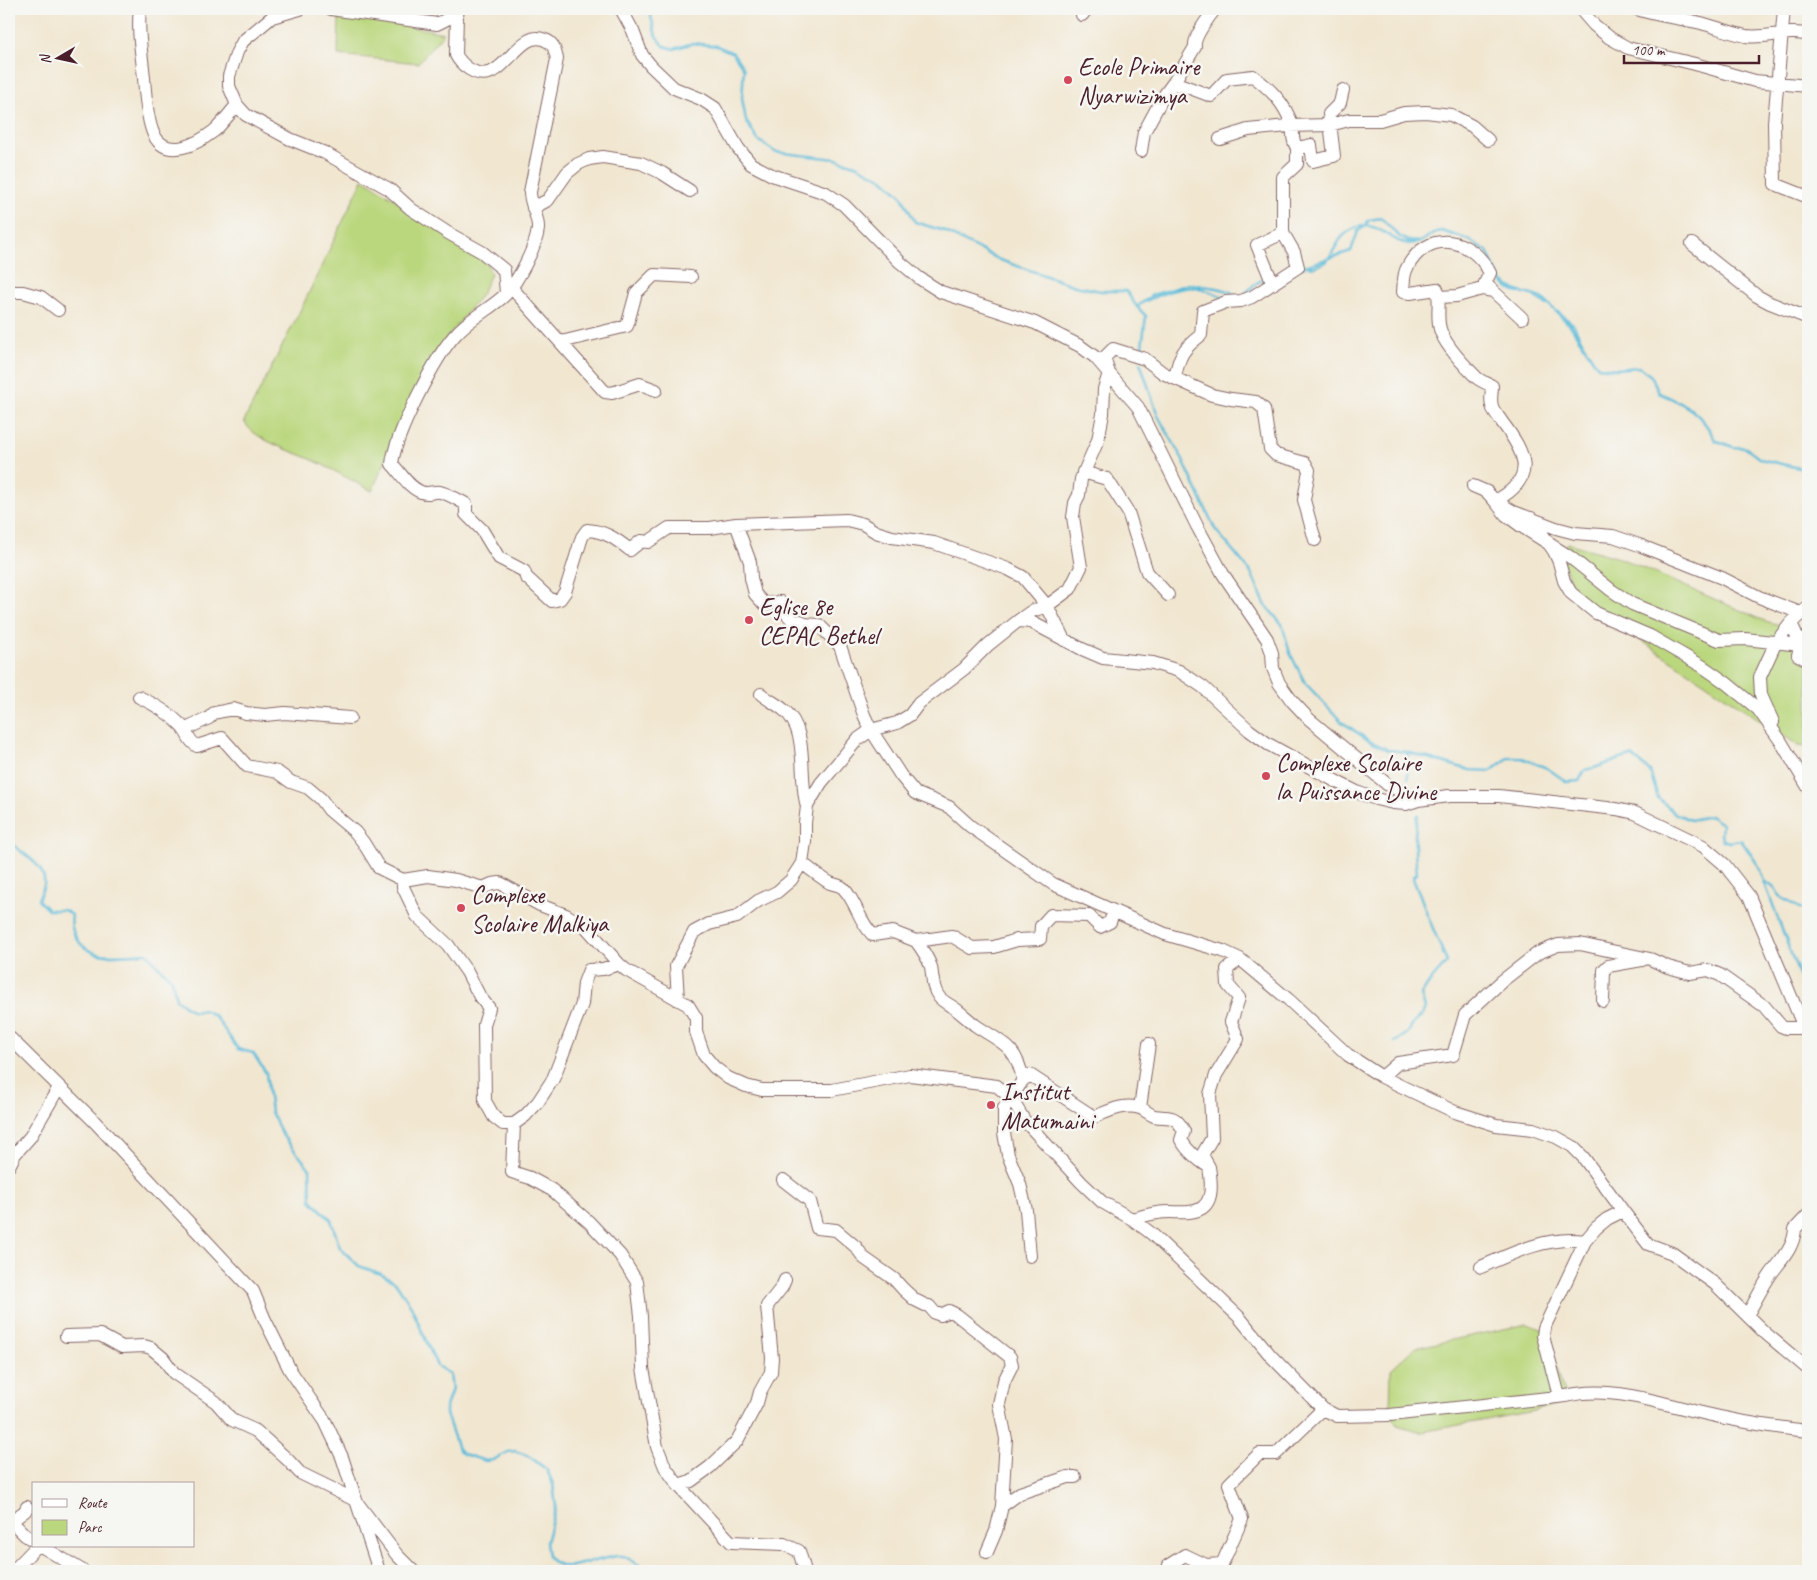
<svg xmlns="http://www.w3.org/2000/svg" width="1817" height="1580" font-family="Caveat,sans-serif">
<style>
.green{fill:#bad77d;stroke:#827b54}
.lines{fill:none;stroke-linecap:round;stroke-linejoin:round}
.stream{stroke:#5cbbda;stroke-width:2.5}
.minor-casing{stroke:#846565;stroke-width:14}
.minor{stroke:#fff;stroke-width:12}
.poi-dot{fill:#d1495b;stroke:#f6f6f2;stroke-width:2}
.labels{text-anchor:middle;stroke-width:5;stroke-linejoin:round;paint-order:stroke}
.poi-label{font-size:25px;fill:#4a1f2b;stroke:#f6f6f2;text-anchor:start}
</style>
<rect width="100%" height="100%" fill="#f6f6f2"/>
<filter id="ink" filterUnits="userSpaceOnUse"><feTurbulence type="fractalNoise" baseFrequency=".02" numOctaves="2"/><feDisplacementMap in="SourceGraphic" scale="10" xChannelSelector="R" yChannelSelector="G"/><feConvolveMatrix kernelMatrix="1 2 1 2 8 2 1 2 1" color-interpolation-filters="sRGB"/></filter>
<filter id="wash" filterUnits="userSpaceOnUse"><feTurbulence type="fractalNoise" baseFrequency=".0096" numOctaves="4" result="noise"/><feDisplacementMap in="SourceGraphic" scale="20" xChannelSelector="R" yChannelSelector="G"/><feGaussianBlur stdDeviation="1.12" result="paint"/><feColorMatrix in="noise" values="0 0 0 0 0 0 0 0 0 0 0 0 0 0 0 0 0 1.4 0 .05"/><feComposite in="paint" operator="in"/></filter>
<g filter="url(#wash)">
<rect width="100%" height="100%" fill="#f1e7d1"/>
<path class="green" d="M339 13 444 33 418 63 338 55Z
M363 179 484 256 491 274 481 295 431 358 372 491C353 481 335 471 317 462 297 452 253 441 244 421L302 307Z
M1567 543 1620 558 1765 621 1808 632V747L1799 746 1645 643 1604 621 1574 591 1561 556Z
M1527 1324 1547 1331 1566 1401 1534 1411 1422 1432 1397 1425 1390 1415 1391 1369 1414 1348Z"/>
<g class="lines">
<path class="stream" d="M649 9 656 36 664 46 674 49 693 43 717 46 733 53 744 69 742 98 746 121 758 140 775 152 836 159 858 166 883 179 901 195 915 222 944 231 1000 260 1075 286 1101 291H1126L1137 307 1146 316 1141 354
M1308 266 1314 267 1326 262C1332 255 1338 241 1343 236 1376 207 1391 250 1415 243
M1302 267 1351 251 1358 231 1364 227 1369 220 1381 218 1400 237 1408 241 1420 242 1436 232 1442 231 1469 240 1487 251 1500 280 1517 291 1542 298 1570 325 1598 367 1616 369 1639 367 1651 376 1659 393C1686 404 1702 413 1715 440L1733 447 1746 448 1760 459 1808 470
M1502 281C1506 287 1513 293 1520 293
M1245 294 1254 285 1266 277
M1535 297 1547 305
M1142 303C1158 295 1181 285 1199 288 1208 290 1216 295 1225 298
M1137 307 1152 295 1189 284 1217 288 1231 292 1235 297
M1558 312 1573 324 1585 346
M1140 362 1158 416 1181 456 1215 529 1250 571 1266 606 1282 624 1290 653 1305 683 1342 722 1371 742 1389 750 1407 752 1470 770 1491 771 1508 758H1522L1547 768 1567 782 1579 781 1585 770C1602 767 1616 759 1632 756L1650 771 1658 798 1676 814 1691 820 1710 816 1722 824 1721 834 1723 840 1729 842 1741 840 1758 865 1808 999
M1407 752 1408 778
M9 841C21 854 47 864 44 885 43 890 39 895 38 900L48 910H64L72 915C69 932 79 947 95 953 105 957 135 954 147 953L159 967 172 979 176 999 193 1012 204 1010 215 1016 238 1049 253 1053 266 1073 271 1112 283 1136 310 1169 311 1200 331 1220 340 1248 359 1266 381 1274 396 1283 411 1306 437 1366 450 1374 452 1389 446 1407V1414L458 1449 463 1454 486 1461 493 1460 508 1452 515 1451 529 1456 547 1470 553 1484 556 1506 546 1542 548 1557 554 1563 568 1567 616 1556H624L649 1571
M1764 881 1773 887 1782 898 1808 913
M1395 1042 1408 1033 1412 1025 1422 1015 1425 1008 1421 995 1431 980 1447 962C1438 940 1428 918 1420 895 1418 889 1414 884 1413 877L1417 873C1415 853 1413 835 1418 815"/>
</g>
</g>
<g filter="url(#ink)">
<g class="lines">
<g class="minor-casing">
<path id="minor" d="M140 9C137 31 142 55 144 78 145 92 148 123 154 135 167 160 197 144 214 131 222 124 229 114 237 105
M300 9 272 17 243 41 237 52 229 76V86L237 105 246 115 290 139 325 153 389 189 411 209 448 233 482 252 504 270 506 293
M331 9 437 24 457 14 459 9
M621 9 633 31 642 55 651 66 674 88 701 99 715 108 738 148 751 164 772 175 826 193 844 205 900 262 919 278 941 292 1035 323 1080 346 1095 357 1138 407 1197 526 1223 574 1267 639 1272 653 1273 668 1279 683 1292 701 1309 719 1388 785 1418 800
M1580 9 1594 25 1610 38 1628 48 1695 64 1755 81 1808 86
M1637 9C1658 16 1680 18 1701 23 1716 27 1731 33 1746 36 1767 39 1788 29 1808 35
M1784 9 1774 122 1775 184 1808 197
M457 14 456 55C459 61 463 65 469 69 474 72 482 75 488 73 507 70 523 29 545 40 554 43 555 51 557 59L530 192C530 205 539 217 538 229 536 247 518 281 506 294 491 309 469 318 455 335 435 357 395 435 392 464 401 473 408 487 421 492 428 495 433 491 440 492 449 494 458 500 466 504V514L482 530 499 558 524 571 526 577 552 601 560 599 565 592 582 537 587 530C605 531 616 539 630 550L641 541 648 542 669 528H710L736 524 847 520 863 524 876 532 892 537 934 543 1008 569 1023 577 1047 606 1064 640
M1082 15 1087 9
M1174 82 1211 96 1227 79 1253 76C1270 89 1285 103 1292 125 1294 134 1291 139 1297 148
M1220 139 1248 130 1288 126 1330 125 1349 120H1380L1404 113 1426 112 1451 115 1472 126 1488 140
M1141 151 1144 132 1163 97 1174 82 1195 47C1193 37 1209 17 1215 9
M533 208 548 200 567 173 578 164 589 159 603 157 641 163 662 173 690 191
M1692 244 1757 296 1770 303 1808 318
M1273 284 1257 245 1283 233V177L1297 164V148L1311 145 1313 161 1334 156 1329 114 1340 103 1343 90
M510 286 605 392 612 393 640 384 656 390
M9 291 13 292H23L41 297 58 310
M1493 291 1485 283 1490 273C1471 236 1427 229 1407 268 1403 275 1404 284 1403 292L1410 293 1437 289C1441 302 1436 315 1440 329 1444 344 1464 365 1475 376 1479 381 1487 383 1492 386 1492 392 1490 400 1492 406 1493 411 1499 417 1502 422 1526 454 1538 478 1495 501L1506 515 1521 526 1570 557 1611 590 1632 604 1719 640 1745 639 1801 645 1808 644
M1440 297 1457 296 1482 289 1493 291 1522 318
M561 342 627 326 636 293 654 275 691 277
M1175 378C1179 355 1183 349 1201 335L1203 311 1226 302 1241 301 1252 297 1298 267 1294 252 1283 233
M1083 472 1107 479 1128 512 1147 572 1168 595
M1473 486 1487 492 1495 501 1514 512 1556 528 1575 533 1613 536 1639 545 1722 578 1759 597 1808 616
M1531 518 1554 551 1559 562 1564 581 1571 593 1596 613 1650 636 1702 666 1725 682 1758 709 1780 740 1808 787
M736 524 750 562 751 578 755 594 764 604 780 602 783 609 794 622 801 621 803 624 819 625 840 646 864 715 871 730 901 776 915 793 949 807 970 826 1053 884 1165 934 1223 951 1240 959 1289 1000 1348 1055 1382 1077 1455 1112 1496 1125 1533 1129 1556 1137 1572 1146 1583 1157 1623 1211 1607 1219 1596 1228 1585 1241 1544 1328 1543 1336 1559 1396
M1018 621 1031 622 1082 649 1103 658 1153 663 1179 671 1203 687 1249 730 1268 744 1339 783 1359 793 1376 799 1393 803 1406 804 1418 800 1449 796H1499L1616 809 1635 813 1703 846 1724 864 1749 896 1808 1037
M1791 623 1801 645 1798 655 1808 660
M761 694C768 700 777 704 784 710 810 731 798 778 807 806
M139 697C154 704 169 713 181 725 188 732 187 740 197 746L222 738 247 766 277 772 291 782 308 788 321 799 329 810 355 832 363 842 379 868 403 880 428 876 456 880 483 888 492 884 500 883 540 905 566 915 586 927 619 964 626 970 688 1005 696 1018V1032L704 1055 714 1067 728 1078 746 1086 762 1090H832L910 1075 997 1086 1011 1098 1024 1120 1081 1182 1102 1202 1132 1219 1152 1234 1239 1317 1271 1356 1323 1409 1337 1416 1390 1415 1566 1396C1609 1385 1656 1402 1698 1412 1735 1421 1771 1427 1808 1431
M1773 722 1761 695 1760 677 1776 642 1791 623 1806 609
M184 730 209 718 214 713 233 709 246 713 265 715 285 713 350 718
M802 863C811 870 820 877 830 883 835 885 841 885 844 889 857 903 859 922 873 935L893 932 916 941 952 936 972 948 994 947 1017 940 1040 939 1041 926 1051 915 1089 916 1100 927 1110 922 1114 911
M403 880V887L417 916 448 945 467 972 480 997 489 1008 484 1025 485 1101 494 1117 503 1124H514L525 1116 538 1102 553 1079 582 1004 584 983 589 970 603 969 619 964
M916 941C922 949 928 958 931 967 933 978 932 988 939 997 943 1002 952 1006 957 1010 963 1015 969 1020 975 1025 1001 1043 1016 1044 1023 1080L1004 1108V1133L1008 1155 1020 1184 1026 1210 1030 1256
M678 1000 676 966 694 932 709 924 737 917 758 901 777 892 791 880 802 863 805 842V823L807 806 821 783 857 740 871 730 897 723 910 715 919 703 964 669 988 645 1018 621 1032 611 1047 606 1070 589 1081 567 1073 517 1075 503 1079 495 1081 479 1098 440 1103 414 1104 389 1109 373 1104 358 1113 349 1145 359 1163 373 1212 395 1231 399 1256 402 1264 409 1270 449 1276 455 1305 463 1309 470 1304 500 1315 540
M1603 1001 1604 970 1608 966 1642 960
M9 1037 94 1121 253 1291 265 1320 290 1370 325 1421 342 1457 379 1571
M1382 1077 1398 1063 1453 1055 1465 1015 1502 981 1538 953 1558 945 1580 944 1607 950 1650 959 1668 967 1690 973 1708 970 1720 975 1764 1006 1781 1026 1786 1028H1808
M1023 1080 1030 1075 1094 1117C1109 1111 1124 1103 1140 1108 1145 1110 1149 1114 1154 1116 1170 1119 1174 1113 1184 1131L1181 1140C1188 1152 1198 1160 1209 1167 1212 1186 1215 1210 1189 1212 1179 1213 1168 1211 1158 1213 1149 1214 1140 1217 1132 1219
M1140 1108 1149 1044
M514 1124 512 1172 530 1178 552 1190 589 1222 620 1255 637 1282 641 1316 643 1368 657 1447 665 1467 678 1485 731 1542 784 1544 799 1551 805 1571
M9 1166 15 1154 30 1137 59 1087
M1209 1167 1202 1155 1212 1138 1210 1094 1216 1075 1238 1039 1231 1022 1239 998 1228 985 1227 969 1240 959
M783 1180 810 1201 817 1228 836 1230 856 1247 864 1258 894 1279 903 1289 915 1300 925 1305 929 1306 935 1313 941 1315 949 1311 957 1315 1010 1357 1012 1365 1004 1381 999 1404 1006 1439 1002 1506
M1623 1211 1648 1244 1672 1253 1715 1284 1764 1332 1808 1369
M1481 1267C1514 1252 1548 1236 1585 1241
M1747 1315C1755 1302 1762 1287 1771 1274 1781 1260 1794 1248 1795 1229L1808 1215
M66 1336 100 1335 122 1347 144 1346 151 1348 163 1358 174 1373 216 1402 232 1420 256 1431 288 1460 300 1473 355 1500 397 1555 413 1571
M678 1485 691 1481 710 1467 737 1441 757 1403 760 1392 771 1372 772 1358 767 1306 782 1287 785 1280
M9 1519 25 1535 34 1541
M9 1523 25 1511 27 1507
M41 1546 83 1571
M987 1552 996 1531 1002 1506 1020 1493 1068 1477H1075
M1169 1565 1185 1555 1206 1565 1222 1564
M13 1571 37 1546
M1219 1571 1242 1519 1229 1484 1259 1454H1276L1323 1409"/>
</g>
<use href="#minor" class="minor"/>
</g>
</g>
<g class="poi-dot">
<circle cx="1068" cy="80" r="5"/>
<circle cx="749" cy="620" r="5"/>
<circle cx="1266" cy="776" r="5"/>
<circle cx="461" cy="908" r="5"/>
<circle cx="991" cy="1105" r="5"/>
</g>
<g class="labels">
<g class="poi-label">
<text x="1078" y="75">Ecole Primaire<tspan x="1078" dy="29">Nyarwizimya</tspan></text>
<text x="759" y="615">Eglise 8e<tspan x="759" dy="29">CEPAC Bethel</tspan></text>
<text x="1276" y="771">Complexe Scolaire<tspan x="1276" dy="29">la Puissance Divine</tspan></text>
<text x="471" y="903">Complexe<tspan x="471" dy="29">Scolaire Malkiya</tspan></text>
<text x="1001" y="1100">Institut<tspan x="1001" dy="29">Matumaini</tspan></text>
</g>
</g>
<rect width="1817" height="1580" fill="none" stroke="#f6f6f2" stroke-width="30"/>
<rect x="32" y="1482" width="162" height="65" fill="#f6f6f2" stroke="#b1a0a2"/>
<rect x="42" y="1499" width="25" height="8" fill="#ffffff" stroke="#b1a0a2"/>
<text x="78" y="1508" font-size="15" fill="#4a1f2b">Route</text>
<rect x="42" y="1520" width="25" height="15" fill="#bad77d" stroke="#b1a0a2"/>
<text x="78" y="1532" font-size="15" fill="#4a1f2b">Parc</text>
<g transform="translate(58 58) rotate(261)" stroke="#f6f6f2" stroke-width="4" paint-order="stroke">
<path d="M0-4L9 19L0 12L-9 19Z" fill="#4a1f2b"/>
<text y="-8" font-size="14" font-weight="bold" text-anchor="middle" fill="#4a1f2b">N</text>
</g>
<path d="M1624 55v8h135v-8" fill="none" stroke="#4a1f2b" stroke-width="2.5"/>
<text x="1632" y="55" font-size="15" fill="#4a1f2b" stroke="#f6f6f2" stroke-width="4" paint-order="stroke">100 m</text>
</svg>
